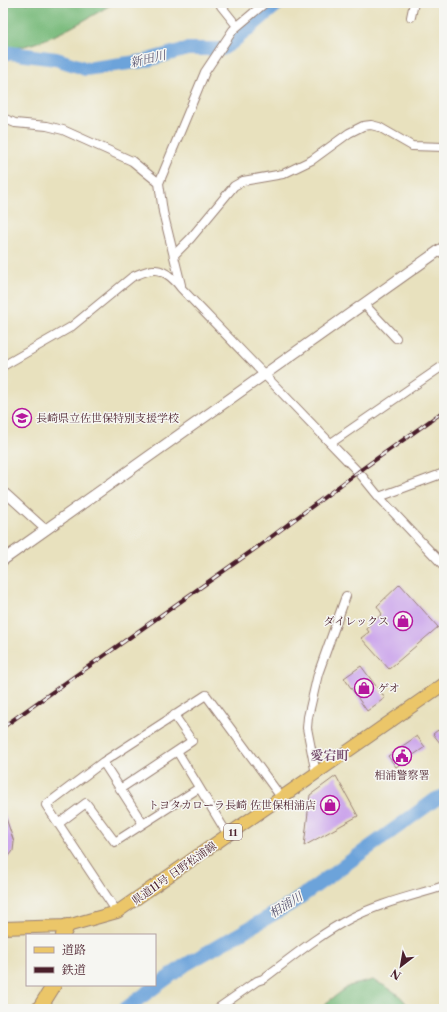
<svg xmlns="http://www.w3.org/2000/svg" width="447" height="1012" font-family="'Libre Caslon Text','Noto Serif JP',serif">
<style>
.forest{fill:#7bbc7e;stroke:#626e54}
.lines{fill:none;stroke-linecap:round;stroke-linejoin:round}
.river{stroke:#6ca3da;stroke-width:14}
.building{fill:#cba4eb}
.minor-casing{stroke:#998074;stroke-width:10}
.tertiary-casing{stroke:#998074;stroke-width:12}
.primary-casing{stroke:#998074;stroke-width:14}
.motorway-casing{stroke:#998074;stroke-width:16}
.minor{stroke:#fff;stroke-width:8}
.tertiary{stroke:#fff;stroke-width:10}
.primary{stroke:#ebc669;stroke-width:12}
.motorway{stroke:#ebc669;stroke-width:14}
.rail-casing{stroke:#4a1f2b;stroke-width:4}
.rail{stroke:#f6f6f2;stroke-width:2.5;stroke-dasharray:8;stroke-linecap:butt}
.labels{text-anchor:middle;stroke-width:3;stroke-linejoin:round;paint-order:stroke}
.shield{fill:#f6f6f2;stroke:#7e6067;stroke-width:1}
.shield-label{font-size:10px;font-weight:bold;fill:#4a1f2b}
.poi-label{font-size:11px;fill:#4a1f2b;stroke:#f6f6f2;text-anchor:start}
.street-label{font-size:11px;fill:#4a1f2b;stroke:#f6f6f2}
.water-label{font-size:12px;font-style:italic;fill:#585471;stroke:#f6f6f2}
.quarter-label{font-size:13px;font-weight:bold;fill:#774e6e;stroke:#f6f6f2}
</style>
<rect width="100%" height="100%" fill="#f6f6f2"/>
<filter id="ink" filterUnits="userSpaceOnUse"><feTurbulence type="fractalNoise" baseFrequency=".025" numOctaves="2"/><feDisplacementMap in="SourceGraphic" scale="8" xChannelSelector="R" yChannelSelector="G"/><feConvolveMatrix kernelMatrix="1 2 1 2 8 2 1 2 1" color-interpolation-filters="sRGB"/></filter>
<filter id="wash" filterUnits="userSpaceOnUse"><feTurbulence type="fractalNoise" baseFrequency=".012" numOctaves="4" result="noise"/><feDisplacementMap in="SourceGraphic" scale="16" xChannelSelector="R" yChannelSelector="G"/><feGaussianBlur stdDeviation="0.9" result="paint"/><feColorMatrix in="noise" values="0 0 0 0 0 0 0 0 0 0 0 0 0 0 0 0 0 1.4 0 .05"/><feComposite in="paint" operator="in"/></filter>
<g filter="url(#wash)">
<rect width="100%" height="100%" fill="#e8e1be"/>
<path class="forest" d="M3 3H114C81 22 41 48 3 49Z
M373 980C385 986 404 995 409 1009H318L349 986Z"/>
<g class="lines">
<path class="river" d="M3 52 56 59 81 67 85 69 144 61 187 49H222L233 42 279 3
M125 1009 185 965 291 904 436 799 444 796"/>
</g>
<g id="blocks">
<path class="building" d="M400 584 438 627 389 669 361 638 369 632 366 628 382 614 377 606Z
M361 666 385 698 367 711 344 678Z
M438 730 444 738V748L433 734Z
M417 736 425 747 396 767 388 756Z
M336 776 358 816 304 846 310 795Z
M3 812H4L14 842 13 851 3 864Z"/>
</g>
</g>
<g filter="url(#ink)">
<use href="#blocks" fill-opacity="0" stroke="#998074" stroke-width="1"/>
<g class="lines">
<g class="minor-casing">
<path id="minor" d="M221 3V6L237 26
M411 17 414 3
M3 118 15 123 47 126 63 130 132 161 159 183
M174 255 190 239 234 186 243 181 283 174 312 160 349 133 363 126 371 125 379 127 412 146 444 147
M181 285 163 212 159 183 205 72 233 30 265 3
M364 304 396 338
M3 366 71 327 132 277C139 274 148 269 156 270 166 271 176 281 181 288L362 476 379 497 444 566
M331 443 444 365
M3 491 46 530
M379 497 444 473
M177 751 228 835
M103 762 143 824
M316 774 307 728 308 717 318 674 346 596
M120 789 192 741 174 715
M58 824 86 803 115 842 199 788
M117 912 46 805 103 762 206 695 281 797
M217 1009 257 981 263 979C291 958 320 934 351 918 380 903 413 896 444 886"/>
</g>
<g class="tertiary-casing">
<path id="tertiary" d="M3 560 444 247"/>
</g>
<g class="primary-casing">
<path id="primary" d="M3 928 67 926 117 912 444 684"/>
</g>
<g class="motorway-casing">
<path id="motorway" d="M63 935 67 926
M39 1009 54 985"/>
</g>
<use href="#minor" class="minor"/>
<use href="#tertiary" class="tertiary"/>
<use href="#primary" class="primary"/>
<use href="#motorway" class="motorway"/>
<g class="rail-casing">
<path id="rail" d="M3 727 259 546 358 472 444 411"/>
</g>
<use href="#rail" class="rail"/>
</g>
</g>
<defs>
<g id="school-ring" transform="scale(1)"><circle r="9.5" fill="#f6f6f2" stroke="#b5179e" stroke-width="1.5"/><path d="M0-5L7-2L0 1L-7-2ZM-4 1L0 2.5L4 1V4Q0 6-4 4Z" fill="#b5179e"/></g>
<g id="shop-ring" transform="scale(1)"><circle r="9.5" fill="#f6f6f2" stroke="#b5179e" stroke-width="1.5"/><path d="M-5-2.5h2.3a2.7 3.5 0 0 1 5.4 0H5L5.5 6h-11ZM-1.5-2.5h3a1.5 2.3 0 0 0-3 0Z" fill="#b5179e"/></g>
<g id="civic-ring" transform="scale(1)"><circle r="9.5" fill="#f6f6f2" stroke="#b5179e" stroke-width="1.5"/><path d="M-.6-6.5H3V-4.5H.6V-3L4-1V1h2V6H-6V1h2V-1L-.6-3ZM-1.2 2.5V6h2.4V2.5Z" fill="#b5179e"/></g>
</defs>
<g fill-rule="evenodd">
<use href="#school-ring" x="22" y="418"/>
<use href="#shop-ring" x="403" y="621"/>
<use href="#shop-ring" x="364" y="688"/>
<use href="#civic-ring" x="402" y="756"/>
<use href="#shop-ring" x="330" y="805"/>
</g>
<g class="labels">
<rect class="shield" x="224" y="824" width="18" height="16" rx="3"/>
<g class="shield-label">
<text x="233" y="836">11</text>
</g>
<g class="poi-label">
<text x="36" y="422">長崎県立佐世保特別支援学校</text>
<text x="389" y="625" text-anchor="end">ダイレックス</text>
<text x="378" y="692">ゲオ</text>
<text x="402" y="779" text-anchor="middle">相浦警察署</text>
<text x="316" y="809" text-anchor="end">トヨタカローラ長崎 佐世保相浦店</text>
</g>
<g class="street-label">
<text transform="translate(174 873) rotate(-35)" y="4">県道11号 日野松浦線</text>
</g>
<g class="water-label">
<text transform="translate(148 59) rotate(-13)" y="4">新田川</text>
<text transform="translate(286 905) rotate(-32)" y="4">相浦川</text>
</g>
<g class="quarter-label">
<text x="330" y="760">愛宕町</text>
</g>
</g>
<rect width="447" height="1012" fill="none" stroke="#f6f6f2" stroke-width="16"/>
<rect x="26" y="934" width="130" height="52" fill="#f6f6f2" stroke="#b1a0a2"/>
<rect x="34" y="947" width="20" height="6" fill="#ebc669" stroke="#b1a0a2"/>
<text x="62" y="954" font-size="12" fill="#4a1f2b">道路</text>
<rect x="34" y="967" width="20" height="6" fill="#4a1f2b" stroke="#b1a0a2"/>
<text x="62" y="974" font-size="12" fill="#4a1f2b">鉄道</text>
<g transform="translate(401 966) rotate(211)" stroke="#f6f6f2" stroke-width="3" paint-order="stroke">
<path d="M0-3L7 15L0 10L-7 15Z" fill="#4a1f2b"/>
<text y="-6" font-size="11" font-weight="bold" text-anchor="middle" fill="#4a1f2b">N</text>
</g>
</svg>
